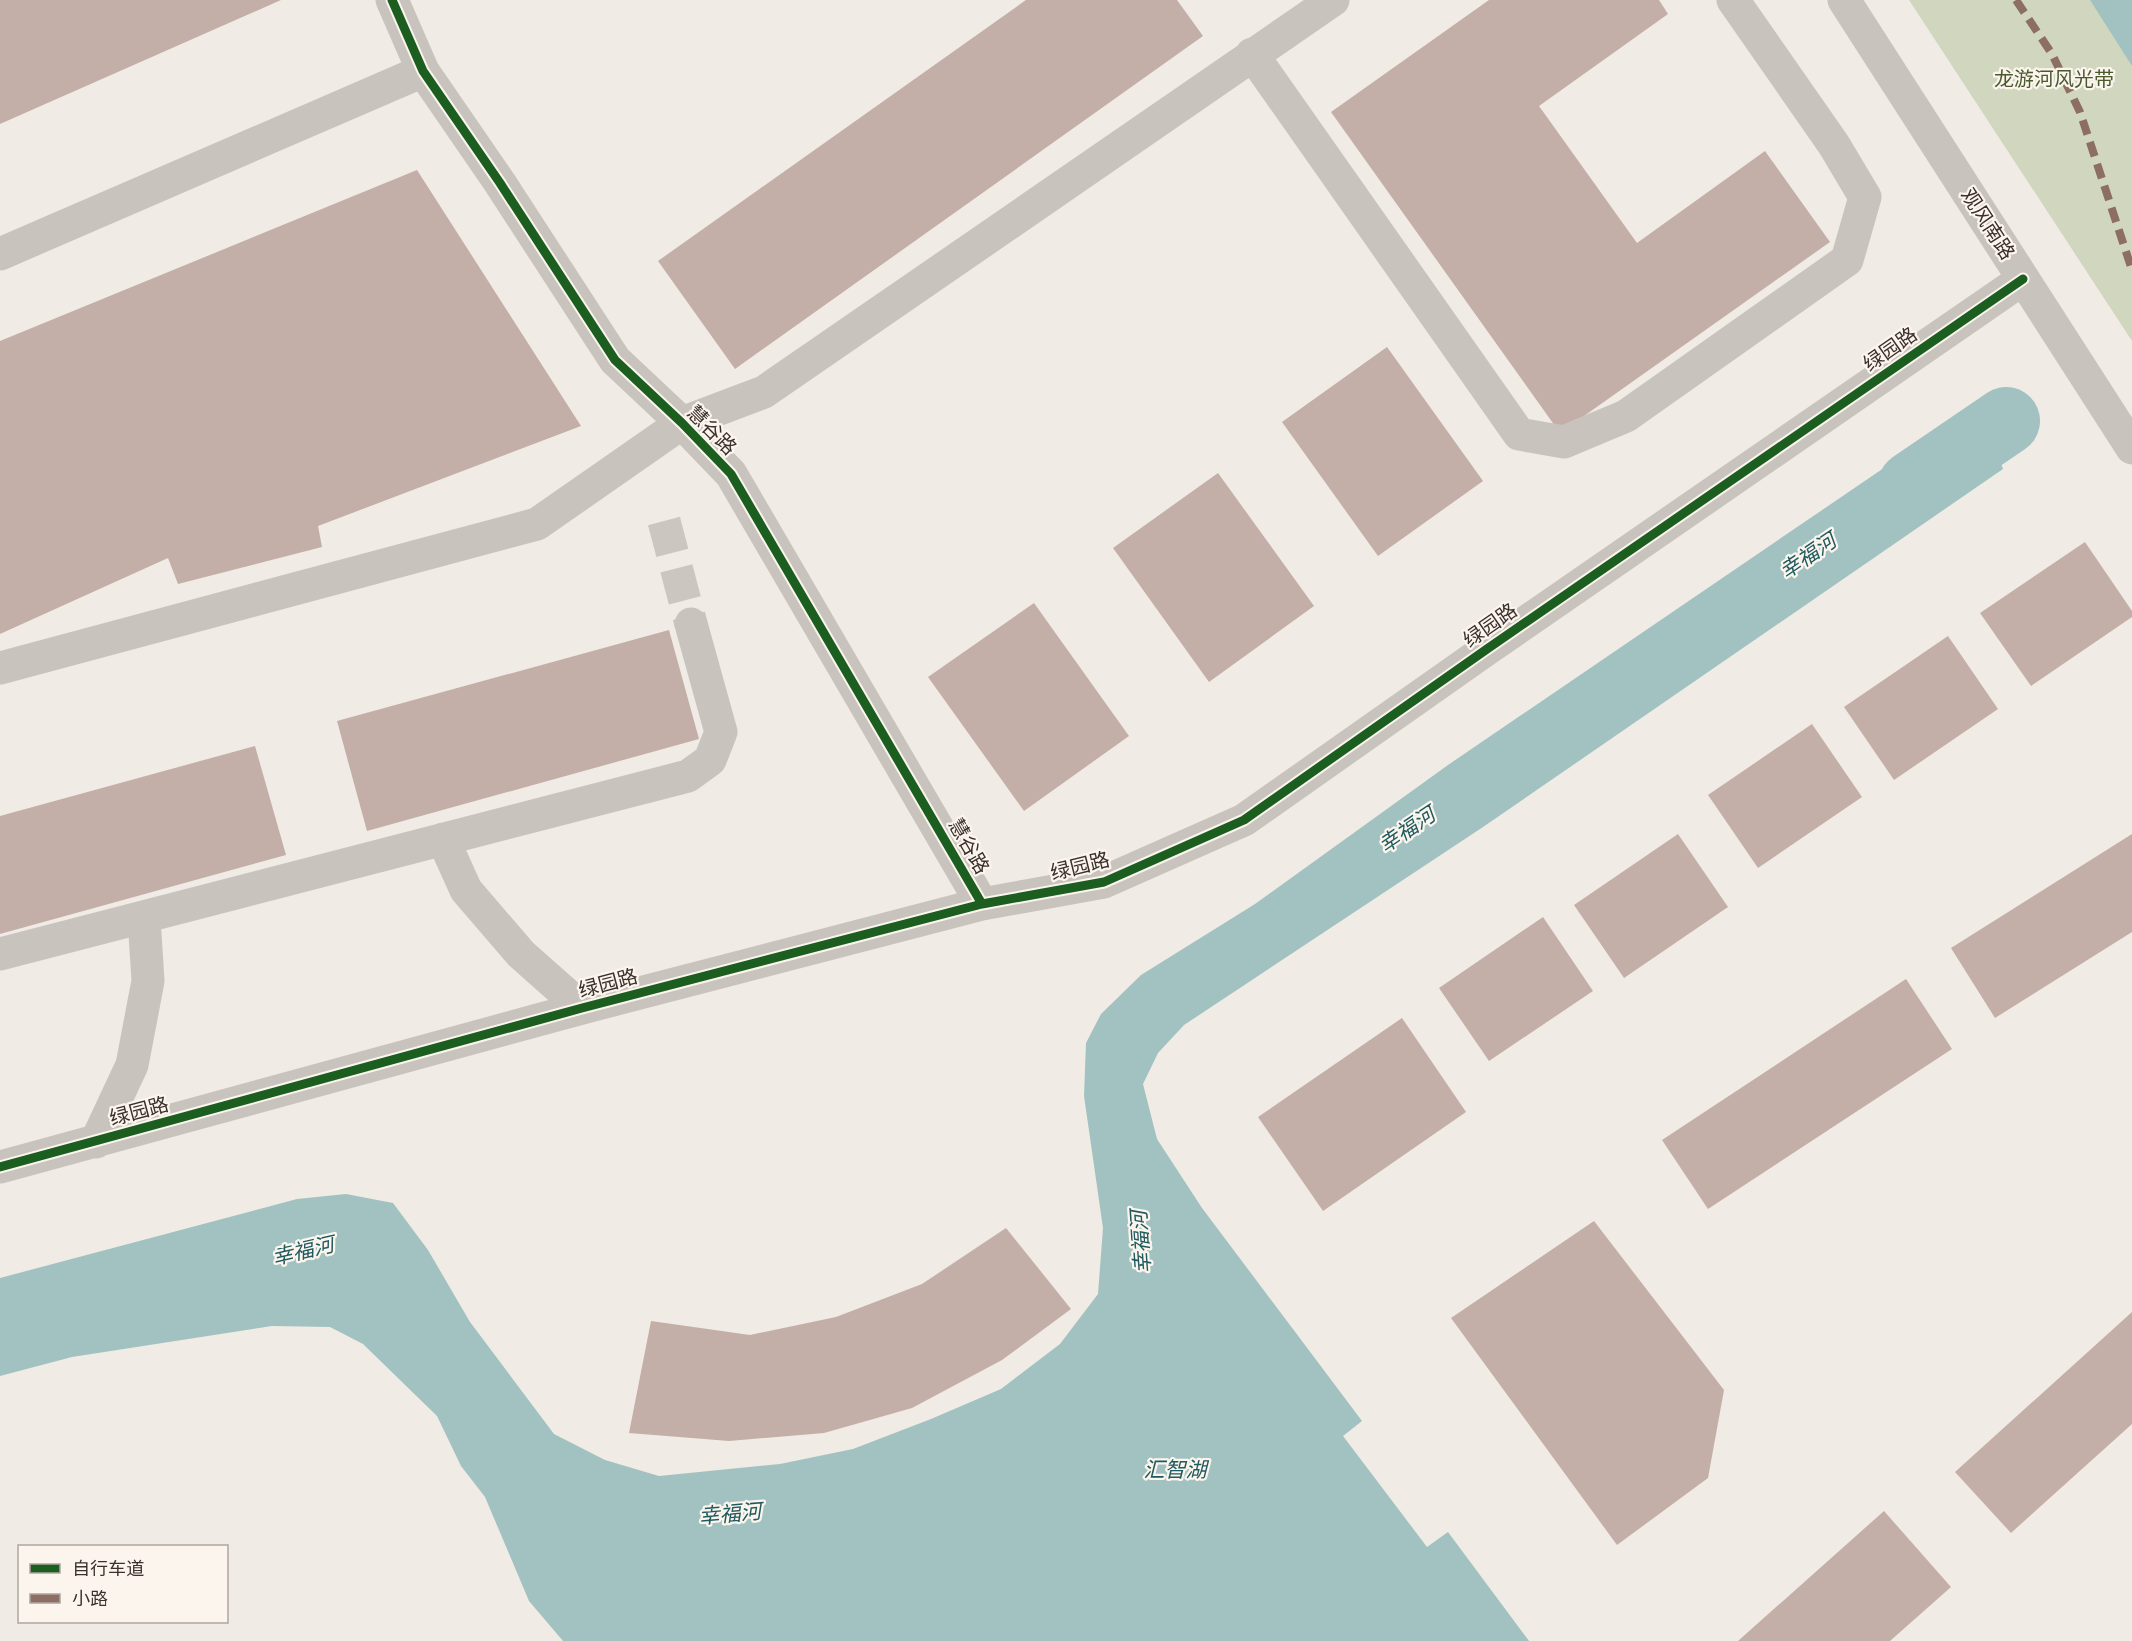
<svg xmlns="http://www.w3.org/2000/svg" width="2132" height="1641" font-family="Helvetica,'Noto Sans SC',sans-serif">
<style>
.green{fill:#d1d6bf}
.water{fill:#a1c2c1}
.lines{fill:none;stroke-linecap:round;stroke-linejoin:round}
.river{stroke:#a1c2c1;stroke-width:68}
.building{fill:#c3afa7}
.minor-tunnel{stroke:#ccc6c0;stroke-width:33;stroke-dasharray:33 16;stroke-linecap:butt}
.minor{stroke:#c9c3be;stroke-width:33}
.quiet{stroke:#8d6e63;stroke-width:8;stroke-dasharray:15 8;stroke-linecap:butt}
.cycleway-casing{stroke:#fbf5ee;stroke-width:13}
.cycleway{stroke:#1b5e20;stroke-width:9}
.labels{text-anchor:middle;stroke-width:4.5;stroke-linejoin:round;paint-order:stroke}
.park-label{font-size:20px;fill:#4a5a2e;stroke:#fbf5ee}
.street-label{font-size:20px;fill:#3b302b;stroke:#fbf5ee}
.water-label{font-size:21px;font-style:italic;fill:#1f5a5e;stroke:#fbf5ee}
</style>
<rect width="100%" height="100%" fill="#f0ebe5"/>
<path class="green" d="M1909 0H2132V341Z"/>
<path class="water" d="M2090 0H2132V66Z
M1966 412 1981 417 1993 441 2003 469 1483 827 1184 1025 1158 1053 1143 1084 1157 1139 1202 1208 1362 1421 1343 1436 1427 1547 1448 1532 1529 1641H563L529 1601 485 1497 461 1466 437 1416 363 1344 330 1327 272 1326 72 1357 0 1376V1278L297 1199 346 1194 393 1203 428 1250 470 1322 554 1434 605 1460 659 1476 780 1464 853 1449 931 1419 1001 1389 1060 1344 1098 1294 1103 1228 1084 1096 1086 1043 1101 1014 1141 975 1255 904 1448 765Z"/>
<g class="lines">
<path class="river" d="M1912 485 2006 421"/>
</g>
<path class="building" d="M0 0H281L0 124Z
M1026 0H1177L1203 36 735 369 658 261Z
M1489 0H1659L1668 14 1539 106 1637 243 1765 151 1830 242 1560 433 1331 112Z
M417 170 581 426 318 526 322 547 178 584 168 558 0 634V341Z
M1387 347 1483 481 1378 556 1282 422Z
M1218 473 1314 606 1209 682 1113 548Z
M2085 542 2132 611V617L2031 686 1980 613Z
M1034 603 1129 736 1024 811 928 677Z
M669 630 699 739 367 831 337 721Z
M1948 636 1998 709 1894 780 1844 707Z
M1812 724 1862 797 1758 868 1708 795Z
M255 746 286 855 0 934V816Z
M1678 834 1728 907 1624 978 1574 905Z
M2132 834V932L1995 1018 1951 948Z
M1543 917 1593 991 1489 1061 1439 988Z
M1906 979 1952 1049 1708 1209 1662 1140Z
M1402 1018 1466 1112 1323 1211 1258 1117Z
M1594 1221 1724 1390 1708 1478 1617 1545 1451 1318Z
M1006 1228 1071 1309 1002 1360 912 1408 824 1433 729 1441 629 1433 651 1321 750 1335 836 1317 922 1284Z
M2132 1312V1424L2011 1533 1955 1472Z
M1884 1511 1951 1587 1890 1641H1738Z"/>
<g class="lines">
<path class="minor-tunnel" d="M664 521 691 624"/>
<path class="minor" d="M392 0 423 71 500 183 615 360 682 423 731 474 982 904
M1844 0 2132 448
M1252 54 1519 434 1564 442 1626 416 1847 260 1865 197 1834 145 1733 0
M0 254 423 71
M0 668 537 524 682 423 764 392 1333 0
M443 839 466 890 521 954 582 1008
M0 954 688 776 710 760 721 732 691 624
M96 1142 132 1065 148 981 144 918
M0 1167 582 1008 982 904 1104 882 1244 820 1487 649 2023 279"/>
<path class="quiet" d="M2016 0 2052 54 2080 112 2132 270"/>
<g class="cycleway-casing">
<path id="cycleway" d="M392 0 423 71 500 183 615 360 682 423 731 474 982 904
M0 1167 582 1008 982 904 1104 882 1244 820 1487 649 2023 279"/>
</g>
<use href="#cycleway" class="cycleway"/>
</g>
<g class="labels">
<g class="park-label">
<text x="2054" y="86">龙游河风光带</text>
</g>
<g class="street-label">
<text transform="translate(1988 224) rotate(57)" y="7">观风南路</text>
<text transform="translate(1890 349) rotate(-35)" y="7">绿园路</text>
<text transform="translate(712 430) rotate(45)" y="7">慧谷路</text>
<text transform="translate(1490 625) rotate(-35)" y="7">绿园路</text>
<text transform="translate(969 846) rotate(60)" y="7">慧谷路</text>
<text transform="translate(1080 866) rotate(-14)" y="7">绿园路</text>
<text transform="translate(608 983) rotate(-15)" y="7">绿园路</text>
<text transform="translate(139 1111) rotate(-15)" y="7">绿园路</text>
</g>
<g class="water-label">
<text transform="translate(1808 556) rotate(-34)" y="7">幸福河</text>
<text transform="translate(1407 830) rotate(-34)" y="7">幸福河</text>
<text transform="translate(1141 1242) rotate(-94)" y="7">幸福河</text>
<text transform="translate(303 1251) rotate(-13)" y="7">幸福河</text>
<text x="1175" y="1477">汇智湖</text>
<text transform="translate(730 1514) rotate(-5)" y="7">幸福河</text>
</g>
</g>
<rect x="18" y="1545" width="210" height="78" fill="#fbf5ee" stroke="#aea6a0" stroke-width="1.5"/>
<rect x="30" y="1564" width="30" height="9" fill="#1b5e20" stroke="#aea6a0" stroke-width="1.5"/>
<text x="72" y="1575" font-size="18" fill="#3b302b">自行车道</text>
<rect x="30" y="1594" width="30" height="9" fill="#8d6e63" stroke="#aea6a0" stroke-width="1.5"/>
<text x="72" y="1605" font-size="18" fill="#3b302b">小路</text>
</svg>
